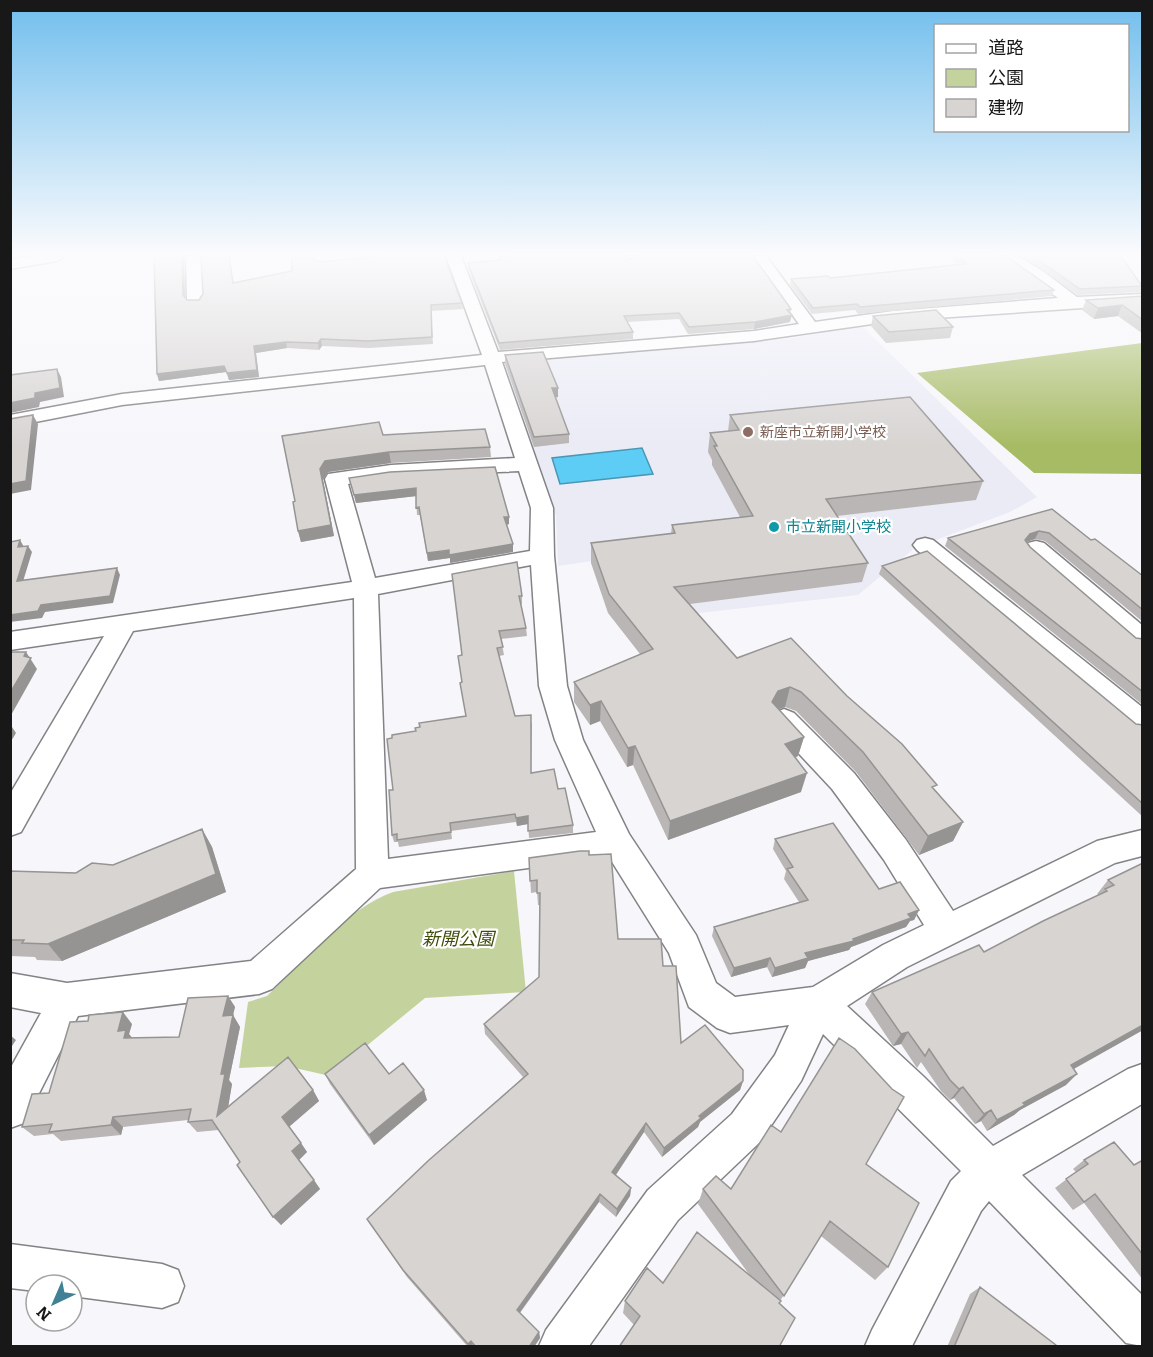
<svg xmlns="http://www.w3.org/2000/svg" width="1153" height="1357" font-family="Bitter,'Noto Sans JP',serif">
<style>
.built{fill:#ebebf6}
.green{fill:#c4d39e}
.forest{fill:#a7bb65}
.water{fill:#5ecdf5;stroke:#4997b3;stroke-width:1.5}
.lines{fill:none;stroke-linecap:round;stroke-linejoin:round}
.street-casing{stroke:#838386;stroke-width:3}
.street{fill:#fff;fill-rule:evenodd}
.wall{fill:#b9b6b5}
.shaded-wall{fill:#969493}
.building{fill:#d7d4d2;stroke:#969493;stroke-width:1.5}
.education-dot{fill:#8d6e63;stroke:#fff;stroke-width:2}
.culture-dot{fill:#0f9aa8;stroke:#fff;stroke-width:2}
.labels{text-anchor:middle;stroke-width:4.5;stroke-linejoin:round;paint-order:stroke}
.far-education-label{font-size:14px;fill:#785e54;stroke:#fff;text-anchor:start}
.culture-label{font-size:15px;fill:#0d838f;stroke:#fff;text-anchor:start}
.near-park-label{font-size:18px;font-style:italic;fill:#404d0b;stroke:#fff}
</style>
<rect width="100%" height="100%" fill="#f7f7fb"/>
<path class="built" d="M862 326 1037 497 1010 512 915 548 858 595 682 615 655 552 558 566 556 516 501 367 510 362 793 338Z"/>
<path class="green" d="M514 871 526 992 425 998 330 1076 286 1066 239 1068 248 1002 267 996C302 963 347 908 393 892Z"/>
<path class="forest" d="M1142 343 1141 474 1034 473 917 373Z"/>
<path class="water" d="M642 448 653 474 560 484 552 458Z"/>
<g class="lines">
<g class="street-casing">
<path id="street" d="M31 256H64L57 261 10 269V260Z
M186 256H201L203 301 201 304H189L187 301Z
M313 256H387L380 261 321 266 316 264Z
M446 256H461L498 352 754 331 799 324 752 259 754 256H766L815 322 893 311 1058 298 999 256H1018L1044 272 1077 297 1142 294V304L893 321 754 341 502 362 553 508 554 556 567 686 583 740 629 834 696 935 716 983 735 997 813 987 883 945 924 925 884 860 832 789 774 727 770 720 774 713 784 709 794 713 854 773 906 840 953 911 1097 841 1142 830V856L1115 863 907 967 847 1006 924 1077 993 1146 1128 1069 1142 1064V1104L1022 1175 1142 1295V1346L1126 1343 989 1201 981 1211 912 1346H865L872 1330 951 1181 961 1171 823 1034 801 1081 760 1142 678 1220 589 1346H539L546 1330 648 1190 732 1114 775 1055 789 1025 730 1033 717 1028 689 1007 669 953 609 857 380 888 272 989 259 994 78 1016 24 1123 10 1128V1069L41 1013 10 1007V973L67 983 251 961 356 869 354 598 133 631 21 832 10 836V794L104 636 10 650V632L352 582 325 479 328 474 391 465 515 458 485 365 122 405 10 427V415L122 394 482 355ZM519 471 531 508 530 551 375 578 348 484 391 477ZM531 565 539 686 555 740 596 832 388 859 378 594Z
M623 256H638L639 258 631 263 626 261Z
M925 538 933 540 1142 707V732L1132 730 917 550 913 545 917 540Z
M1036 541 1044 543 1142 625V647L1133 644 1028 553 1024 548 1028 543Z
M10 1244 162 1264 178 1270 184 1286 178 1302 162 1308 72 1296V1285H36V1291L10 1288Z"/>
</g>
<use href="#street" class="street"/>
</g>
<path class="wall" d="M154 256H184L185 297 187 300H199L229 256 233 283 292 271 313 259 320 262 462 303 463 309 431 311 433 344 369 348 322 346 319 350 287 348 256 353 259 377 229 380 226 372 159 381 157 374Z
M499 256 630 259 791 309 790 322 754 329 688 334 679 319 627 322 633 332V339L500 350 468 269V263L499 260Z
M950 256H1006L1054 290 1052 296 858 314 855 310 812 314 790 285 791 279 830 278 957 264 954 262Z
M1023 256H1121L1142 286 1140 292 1078 295Z
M1143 296V334L1118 316 1094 319 1082 310 1086 300Z
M873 316 953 327 950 338 886 343 871 326Z
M505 355 558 397H555L569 434V443L534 447 505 364Z
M730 415 983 481 976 500 837 516 868 563 862 582 690 604 737 658 791 638 935 790 963 822 953 841 919 855 856 772 796 711 785 707 779 709 804 737 798 756 795 758 801 792 668 840 633 765 627 767 600 721 590 725 574 702V682L640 654 608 613 591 563V543L671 534 672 525 740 517 712 465V460L708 452 710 433 728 431Z
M282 436 490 447 491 457 391 463 328 472 323 480 334 536 301 542 298 531 295 501Z
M390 472 509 524 507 525 513 544V552L450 563V558L428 561 420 515H417L416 496 356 503 349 478Z
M1052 509 1091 540 1143 576V622L1045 541 1035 539 1026 542 1030 547 1136 638 1143 639V705L945 546 948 538Z
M882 566 1136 724 1143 725V817L879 574Z
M452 574 522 596V604H521L526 628 527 636 501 639 504 655 499 656 515 716 532 723 531 772 558 789 573 825V833L529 838 528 824 517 826 516 822 451 831 452 839 399 847 398 842H394L392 835 393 790 416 731 466 716 461 690 462 655Z
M202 829 212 847 226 892 62 961 37 960 35 957 10 956V871L76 873 113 865Z
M775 839 879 889 919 910 914 920 910 921 906 927 851 947 849 950 808 961 805 968 772 977 767 967 731 977 712 936 714 927 799 902 784 879 786 871 773 849Z
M589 855 618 939 663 966 681 1043 743 1081 740 1090 700 1122 698 1127 662 1157 644 1132 615 1175 631 1188 630 1196 616 1217 599 1202 520 1313 539 1332 540 1338 534 1347H468L407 1277 367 1219 523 1077 485 1034 484 1024 539 977 540 905H538L537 892 531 893 529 858Z
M1143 863V1030L1074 1069 1066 1085 1020 1110 1014 1115 987 1131 981 1121 975 1124 954 1098 950 1100 941 1091 921 1062 917 1068 901 1044 893 1046 865 1004 872 992 984 952 1099 895 1097 894 1108 880Z
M228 996 235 1007 233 1015 240 1027 229 1080 232 1084 228 1107 313 1090 319 1101 289 1126 307 1152 299 1160 320 1189 281 1225 219 1130 197 1132 188 1122V1120L123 1127 121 1135 61 1141 53 1134 34 1136 22 1127 49 1093 132 1024 129 1034 132 1038 179 1037Z
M325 1074H389L427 1100 374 1145 330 1084Z
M781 1132 866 1164 888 1267 875 1280 821 1236 780 1301 634 1325 623 1313 625 1301 663 1283 751 1277 698 1204 703 1189H731Z
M1084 1160 1134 1165 1143 1160V1280L1084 1203 1073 1210 1055 1188 1076 1172 1073 1169Z
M980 1287 1056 1347H947L970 1294Z"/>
<path class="shaded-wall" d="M182 256H184L185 301 183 295Z
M1122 305 1118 316 1094 319 1098 308Z
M792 315 790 322 754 329 755 322Z
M321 339 322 346 319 350 318 343Z
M286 342 287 348 256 353 259 377 229 380 227 373 254 346Z
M224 366 226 372 159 381 157 374Z
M57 369 61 377 64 397 40 402 39 407 10 413V403L35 393Z
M552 388H558V397L552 398Z
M33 415 38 424 31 490 10 494V484Z
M389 452 391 463 328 472 323 480 334 536 301 542 298 531 320 469 325 461Z
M416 488 417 496 356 503 354 495Z
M504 517H509V524L505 525Z
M1039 531 1035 539 1026 542 1025 540 1030 534Z
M20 540 24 547H18Z
M513 544V552L450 563V558L428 561 427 553Z
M28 546 32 552 21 588 17 581Z
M117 568 120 575 113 603 45 612 42 618 10 622V615L41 605Z
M26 652 37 669 10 717V693L24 656Z
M790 687 785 707 773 711 772 702 778 691Z
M601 701 600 721 590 725V705Z
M10 724 16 733 10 743Z
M804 737 798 756 780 764 785 744Z
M635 746 633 765 627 767 628 748Z
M807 773 801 792 668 840 670 821Z
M528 816V824L517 826 516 818Z
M963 822 953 841 919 855 928 836Z
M202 829 212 847 226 892 62 961 48 944Z
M919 910 914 920 910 921 906 927 851 947 849 950 808 961 805 968 772 977 775 968 805 953 853 939 908 914Z
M770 958 767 967 731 977 734 968Z
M228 996 235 1007 230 1027 223 1016Z
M123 1012 132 1024 129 1034 135 1041 133 1049 118 1031Z
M233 1015 240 1027 229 1080 232 1084 225 1126 217 1116 221 1074Z
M1143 1025V1030L1059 1077 1071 1065Z
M908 1032 901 1044 893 1046 901 1034Z
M10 1035 16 1040 10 1049Z
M1077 1074 1066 1085 1020 1110 1014 1115 987 1131 997 1120 1023 1103Z
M743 1081 740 1090 700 1122 698 1127 662 1157 664 1148 699 1116Z
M963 1087 954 1098 950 1100 959 1089Z
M313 1090 319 1101 289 1127 282 1117Z
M424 1090 427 1100 374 1145 369 1135Z
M991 1110 981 1121 975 1124 984 1114Z
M113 1117 123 1127 121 1135 111 1125Z
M646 1123 644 1132 612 1181V1172Z
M301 1143 307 1152 299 1160 292 1151Z
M314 1180 320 1189 281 1225 273 1217Z
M631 1188 630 1196 616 1217 617 1209Z
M600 1194 599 1202 518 1315 517 1310Z
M539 1332 540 1338 534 1347H529Z
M471 1341 473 1346V1347H470L468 1344Z"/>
<path class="building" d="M154 256H182L183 295 187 300H199L203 294 201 256H229L233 283 292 271V256H312L313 259 320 262 380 256H444L462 303 431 305 432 337 368 341 321 339 318 343 286 342 254 346 257 370 227 373 224 366 157 374Z
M499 256H625L630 259 635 256H753L791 309 787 310 792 315 755 322 689 327 679 313 624 316 633 332 499 343 468 263 500 260Z
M956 256H1006L1054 290 860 307 857 304 813 308 791 279 828 276 830 278 966 264Z
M1033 256H1121L1142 286 1080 289Z
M1143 296V320L1122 305 1098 308 1086 300Z
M936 310 953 327 889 332 873 316Z
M543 352 558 388H552L569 434 534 437 505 355Z
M57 369 60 388 35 393V398L10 403V375Z
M910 397 983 481 826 499 868 563 674 587 737 658 791 638 847 696 902 744 937 785 932 787 963 822 928 836 863 752 801 692 790 687 778 691 772 702 804 737 785 744 807 773 670 821 635 746 628 748 601 701 590 705 574 682 653 649 609 594 591 543 675 533 672 525 753 516 714 446H717L710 433 739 430 730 415Z
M33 415 26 481 10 484V419Z
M379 422 383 435 485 429 490 447 389 452 325 461 320 469 331 525 298 531 293 502 295 501 282 436Z
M495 467 509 517H504L513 544 449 555V550L427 553 419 507 416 508V488L354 495 349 478 390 472Z
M1052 509 1091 540 1095 539 1143 576V610L1049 533 1039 531 1030 534 1025 540 1030 547 1136 638 1143 639V692L948 538Z
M20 540 18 547 28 546 17 581 117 568 110 596 41 605 38 611 10 615V542Z
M927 551 1136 724 1143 725V804L882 566Z
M517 562 522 596H519L526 628 499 631 503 647 497 648 515 716 531 715V773L554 769 558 789 565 788 573 825 528 831V816L516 818 515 814 450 823 451 832 397 840V834L392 835 389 790H393L387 739 392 738V735L416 731 415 728 420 727 419 723 466 716 460 683 462 682 458 656 462 655 452 574Z
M10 652H26L24 656 31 658 10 693Z
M833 823 879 889 900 882 919 910 908 914 911 918 853 939 854 941 805 953 808 958 775 968 770 958 734 968 714 927 808 900 787 869 793 867 775 839Z
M202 829 216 874 48 944 22 943 24 940H10V871L76 873 92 863 113 865Z
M580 851H589V855L611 854 618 939H661L663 966H676L681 1043 705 1025 743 1070V1081L699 1116 701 1118 664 1148 646 1123 612 1172 631 1188 617 1209 600 1194 517 1310 539 1332 529 1347H476L471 1341 468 1344 403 1270 367 1219 429 1160 528 1074 484 1024 539 977 540 893H537V880L530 881 529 858Z
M1143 863V1025L1071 1065 1077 1074 1023 1103 1025 1105 997 1120 991 1110 984 1114 963 1087 959 1089 950 1080 929 1049 925 1056 908 1032 901 1034 872 992 979 945 984 952 1043 921 1107 891 1105 889 1114 885 1108 880Z
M228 996 223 1016 233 1015 221 1074H225L217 1116 288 1057 313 1090 282 1117 301 1143 292 1151 314 1180 273 1217 237 1165 240 1162 212 1120 188 1122 191 1109 113 1117 111 1125 49 1132 52 1124 22 1127 32 1094 49 1093 70 1022 88 1021 89 1015 123 1012 118 1031 126 1030 124 1038 179 1037 188 998Z
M839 1038 855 1049 892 1089 904 1097 866 1164 919 1203 888 1267 830 1221 784 1296 703 1189 716 1176 731 1189 771 1125 781 1132Z
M365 1043 389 1074 403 1063 424 1090 369 1135 325 1074Z
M1114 1142 1134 1165 1143 1160V1255L1095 1194 1084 1202 1066 1179 1088 1164 1084 1160Z
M697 1232 781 1301 779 1303 795 1318 779 1347H619L640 1316 625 1301 647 1268 663 1283Z
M980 1287 1056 1345V1347H954Z"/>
<linearGradient id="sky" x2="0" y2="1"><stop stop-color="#71beed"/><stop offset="0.57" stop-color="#fbfbfd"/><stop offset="1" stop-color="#fbfbfd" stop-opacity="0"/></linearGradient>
<rect width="1153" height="446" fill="url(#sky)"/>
<circle class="education-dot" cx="748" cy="432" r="6"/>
<circle class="culture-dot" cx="774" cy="527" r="6"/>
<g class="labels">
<g class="far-education-label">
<text x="760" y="437">新座市立新開小学校</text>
</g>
<g class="culture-label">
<text x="786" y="532">市立新開小学校</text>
</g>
<g class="near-park-label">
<text x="458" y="945">新開公園</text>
</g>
</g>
<rect width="1153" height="1357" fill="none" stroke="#181819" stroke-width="24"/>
<rect x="934" y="24" width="195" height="108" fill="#ffffff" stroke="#a3a3a3" stroke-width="1.5"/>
<rect x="946" y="44" width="30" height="9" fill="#ffffff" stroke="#a3a3a3" stroke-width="1.5"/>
<text x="988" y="54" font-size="18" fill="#181819">道路</text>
<rect x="946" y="69" width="30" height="18" fill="#c4d39e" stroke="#a3a3a3" stroke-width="1.5"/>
<text x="988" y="84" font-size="18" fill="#181819">公園</text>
<rect x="946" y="99" width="30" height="18" fill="#d7d4d2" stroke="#a3a3a3" stroke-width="1.5"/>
<text x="988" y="114" font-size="18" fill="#181819">建物</text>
<g transform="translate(54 1303) rotate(224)"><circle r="28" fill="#ffffff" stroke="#a3a3a3" stroke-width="1.5"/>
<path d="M0-4.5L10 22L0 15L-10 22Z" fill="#428096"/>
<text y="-9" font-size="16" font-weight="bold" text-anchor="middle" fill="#181819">N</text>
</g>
</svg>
